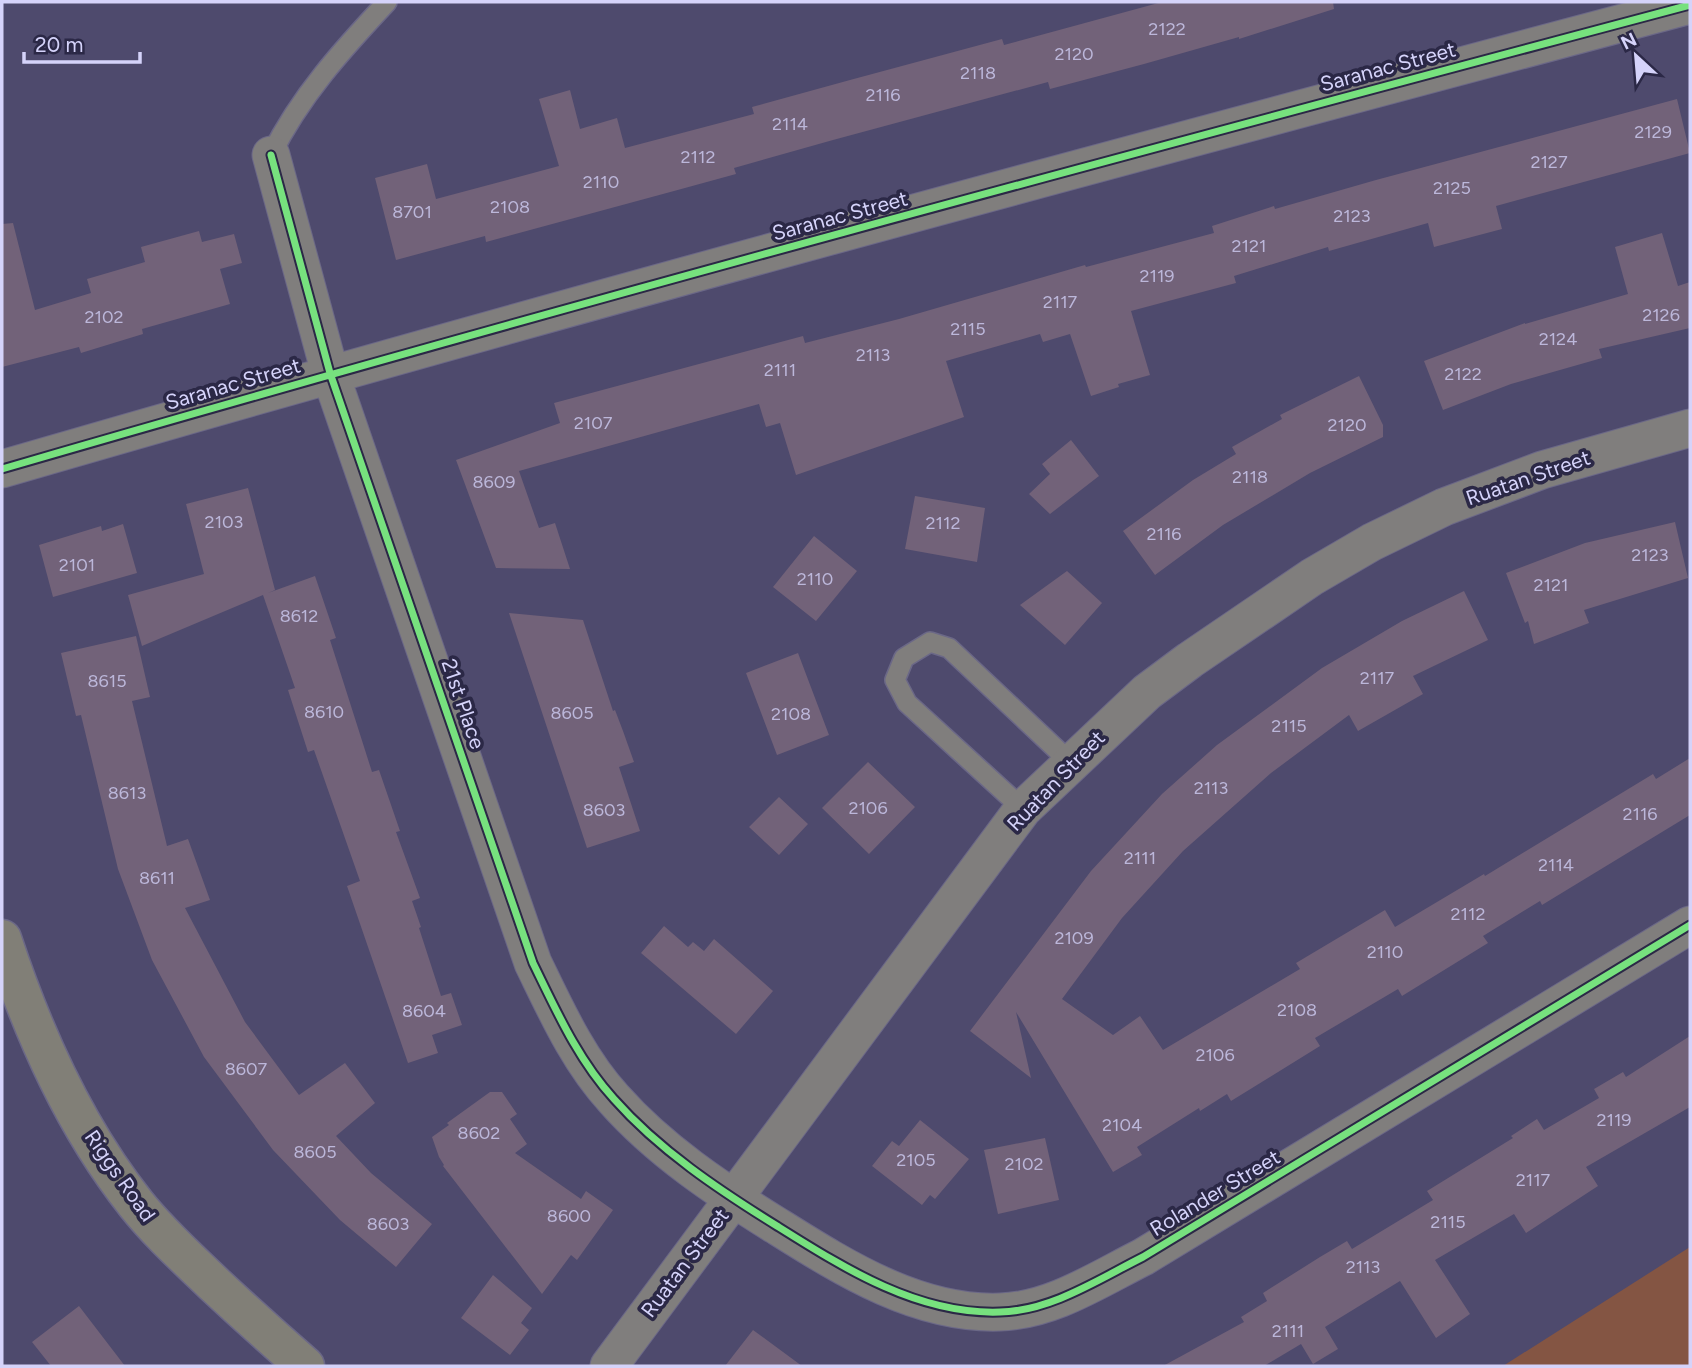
<svg xmlns="http://www.w3.org/2000/svg" width="1692" height="1368" font-family="Figtree,sans-serif">
<style>
.green{fill:#845543}
.building{fill:#726279}
.lines{fill:none;stroke-linecap:round;stroke-linejoin:round}
.service-casing{stroke:#6b6887;stroke-width:22}
.minor-casing{stroke:#6b6887;stroke-width:39}
.secondary-casing{stroke:#6b6887;stroke-width:41}
.service{stroke:#807e7d;stroke-width:19}
.minor{stroke:#807e7d;stroke-width:37}
.secondary{stroke:#817f77;stroke-width:38}
.cycleway-casing{stroke:#2b2846;stroke-width:11}
.cycleway{stroke:#77e17e;stroke-width:7}
.labels{text-anchor:middle;stroke-width:7;stroke-linejoin:round;paint-order:stroke}
.number-label{font-size:18px;fill:#bcb7da}
.street-label{font-size:21px;fill:#d5d3fa;stroke:#2b2846}
</style>
<rect width="100%" height="100%" fill="#4e4a6d"/>
<path class="green" d="M1690 1247V1366H1503Z"/>
<path class="building" d="M1162 2H1333L1334 9 1239 39V37L1144 64 1050 89 1048 82 833 140 734 168 736 174 674 191 486 242 485 236 396 260 375 178 427 164 436 199 559 166 539 99 570 90 580 129 617 118 625 148 754 114 752 107 850 80 1002 39 1004 45Z
M1677 99 1690 153 1496 206 1502 229 1434 247 1428 223 1329 251 1328 247 1234 276 1236 283 1131 311 1150 375 1118 384 1119 387 1091 396 1070 334 1043 342 1040 334 946 361 964 417 796 475 780 423 766 427 759 404 519 471 539 528 555 523 570 569 496 568 456 460 560 423 554 403 803 336 805 343 899 319 1085 265 1086 267 1214 233 1212 226 1274 206 1275 209 1376 180Z
M13 223 35 310 91 293 87 279 145 262 141 247 199 231 202 242 234 234 242 263 220 269 230 304 142 329 143 334 81 353 79 347 2 367V224Z
M1662 233 1678 286 1690 282V328L1599 349 1602 358 1511 384 1443 410 1424 361 1525 323V324L1628 294 1615 247Z
M1359 376 1383 425V437L1310 473 1223 525 1155 575 1123 531 1193 480 1236 454 1232 447 1282 419 1280 415Z
M1071 440 1099 476 1050 514 1029 494 1050 474 1042 464Z
M248 488 275 590 268 593 315 576 336 638 330 640 372 772 379 770 400 831 396 832 420 898 412 901 421 927 419 928 441 996 451 993 462 1025 432 1035 438 1053 408 1063 347 886 360 881 314 750 308 752 288 690 295 688 263 595 142 646 128 595 204 574 186 504Z
M915 496 985 508 977 562 905 549Z
M1675 522 1688 578 1584 610 1589 623 1534 644 1528 621 1525 623 1506 573 1585 543Z
M123 524 137 573 53 597 39 545 101 526 102 531Z
M814 536 857 571 816 621 773 587Z
M1067 571 1102 603 1065 645 1020 605Z
M1464 591 1488 640 1413 676 1423 694 1358 731 1349 715 1271 773 1183 851 1122 918 1062 999 1113 1035 1140 1016 1163 1050 1300 969 1296 963 1385 910 1395 927 1484 874 1485 876 1653 774 1656 779 1690 758V815L1542 905 1540 901 1483 936 1488 943 1402 996 1398 989 1315 1038 1320 1046 1231 1101 1227 1094 1200 1111 1199 1108 1137 1147 1142 1155 1113 1172 1016 1012 1031 1078 970 1031 1091 871 1162 794 1217 745 1322 668 1402 621Z
M509 613 583 620 613 711 615 710 623 731 634 762 619 767 640 831 587 848Z
M136 636 150 697 132 701 167 846 188 839 210 900 185 908 245 1022 299 1095 345 1063 375 1103 336 1136 371 1173 432 1224 396 1267 340 1220 273 1150 204 1057 152 960 118 869 81 715 76 716 61 653Z
M798 653 829 735 777 755 746 673Z
M868 762 915 807 869 854 822 808Z
M779 797 808 824 779 855 749 827Z
M664 926 688 947 693 942 704 951 714 939 773 991 736 1034 641 953Z
M1690 1036V1107L1586 1167 1598 1186 1526 1233 1514 1214 1435 1260 1470 1314 1436 1338 1400 1281 1325 1327 1338 1349 1313 1364 1301 1344 1264 1366H1163L1244 1322 1241 1317 1267 1301 1263 1293 1320 1257 1347 1241 1352 1249 1433 1200 1427 1191 1513 1138 1511 1136 1537 1119 1544 1130 1599 1098 1594 1089 1623 1072 1626 1077Z
M490 1092H502L517 1114 510 1119 527 1144 515 1153 581 1199 586 1191 613 1210 577 1260 571 1255 542 1294 443 1166 444 1165 439 1157 432 1137 449 1125 447 1123Z
M920 1120 969 1159 935 1199 930 1195 922 1205 872 1166 892 1141 899 1146Z
M1045 1138 1059 1200 998 1214 984 1150Z
M493 1275 532 1308 521 1323 529 1330 510 1355 461 1318Z
M79 1306 125 1366H51L32 1342Z
M753 1330 802 1366H725Z"/>
<g class="lines">
<g class="service-casing">
<path id="service" d="M271 155C300 96 343 49 387 2
M1023 809 907 703 895 680 904 658 930 642 949 648 1070 762"/>
</g>
<g class="minor-casing">
<path id="minor" d="M271 155 330 373 533 963C556 1010 578 1060 614 1099 659 1150 719 1190 777 1226 844 1268 918 1315 1000 1312 1051 1311 1099 1279 1143 1257L1690 925
M2 469C562 306 1126 155 1690 5
M609 1366 1023 809 1147 692 1190 660 1312 577 1372 542 1444 507 1542 470 1690 428"/>
</g>
<g class="secondary-casing">
<path id="secondary" d="M2 939C33 1033 74 1126 136 1204 159 1233 187 1258 214 1284 244 1312 274 1339 305 1366"/>
</g>
<use href="#service" class="service"/>
<use href="#minor" class="minor"/>
<use href="#secondary" class="secondary"/>
<g class="cycleway-casing">
<path id="cycleway" d="M271 155 330 373 533 963C556 1010 578 1060 614 1099 659 1150 719 1190 777 1226 844 1268 918 1315 1000 1312 1051 1311 1099 1279 1143 1257L1690 925
M2 469C562 306 1126 155 1690 5"/>
</g>
<use href="#cycleway" class="cycleway"/>
</g>
<g class="labels">
<g class="number-label">
<text x="1167" y="35">2122</text>
<text x="1074" y="60">2120</text>
<text x="978" y="79">2118</text>
<text x="883" y="101">2116</text>
<text x="790" y="130">2114</text>
<text x="1653" y="138">2129</text>
<text x="698" y="163">2112</text>
<text x="1549" y="168">2127</text>
<text x="601" y="188">2110</text>
<text x="1452" y="194">2125</text>
<text x="510" y="213">2108</text>
<text x="412" y="218">8701</text>
<text x="1352" y="222">2123</text>
<text x="1249" y="252">2121</text>
<text x="1157" y="282">2119</text>
<text x="1060" y="308">2117</text>
<text x="1661" y="321">2126</text>
<text x="104" y="323">2102</text>
<text x="968" y="335">2115</text>
<text x="1558" y="345">2124</text>
<text x="873" y="361">2113</text>
<text x="780" y="376">2111</text>
<text x="1463" y="380">2122</text>
<text x="593" y="429">2107</text>
<text x="1347" y="431">2120</text>
<text x="1250" y="483">2118</text>
<text x="494" y="488">8609</text>
<text x="224" y="528">2103</text>
<text x="943" y="529">2112</text>
<text x="1164" y="540">2116</text>
<text x="1650" y="561">2123</text>
<text x="77" y="571">2101</text>
<text x="815" y="585">2110</text>
<text x="1551" y="591">2121</text>
<text x="299" y="622">8612</text>
<text x="1377" y="684">2117</text>
<text x="107" y="687">8615</text>
<text x="324" y="718">8610</text>
<text x="572" y="719">8605</text>
<text x="791" y="720">2108</text>
<text x="1289" y="732">2115</text>
<text x="1211" y="794">2113</text>
<text x="127" y="799">8613</text>
<text x="868" y="814">2106</text>
<text x="604" y="816">8603</text>
<text x="1640" y="820">2116</text>
<text x="1140" y="864">2111</text>
<text x="1556" y="871">2114</text>
<text x="157" y="884">8611</text>
<text x="1468" y="920">2112</text>
<text x="1074" y="944">2109</text>
<text x="1385" y="958">2110</text>
<text x="1297" y="1016">2108</text>
<text x="424" y="1017">8604</text>
<text x="1215" y="1061">2106</text>
<text x="246" y="1075">8607</text>
<text x="1614" y="1126">2119</text>
<text x="1122" y="1131">2104</text>
<text x="479" y="1139">8602</text>
<text x="315" y="1158">8605</text>
<text x="916" y="1166">2105</text>
<text x="1024" y="1170">2102</text>
<text x="1533" y="1186">2117</text>
<text x="569" y="1222">8600</text>
<text x="1448" y="1228">2115</text>
<text x="388" y="1230">8603</text>
<text x="1363" y="1273">2113</text>
<text x="1288" y="1337">2111</text>
</g>
<g class="street-label">
<text transform="translate(1388 67) rotate(-15)" y="7">Saranac Street</text>
<text transform="translate(840 216) rotate(-15)" y="7">Saranac Street</text>
<text transform="translate(233 384) rotate(-16)" y="7">Saranac Street</text>
<text transform="translate(1528 478) rotate(-19)" y="7">Ruatan Street</text>
<text transform="translate(463 704) rotate(71)" y="7">21st Place</text>
<text transform="translate(1056 781) rotate(-46)" y="7">Ruatan Street</text>
<text transform="translate(120 1176) rotate(55)" y="7">Riggs Road</text>
<text transform="translate(1215 1193) rotate(-31)" y="7">Rolander Street</text>
<text transform="translate(685 1263) rotate(-53)" y="7">Ruatan Street</text>
</g>
</g>
<rect width="1692" height="1368" fill="none" stroke="#d5d3fa" stroke-width="7"/>
<g transform="translate(1636 56) rotate(334)" stroke="#2b2846" stroke-width="5" paint-order="stroke">
<path d="M0-5L12 26L0 18L-12 26Z" fill="#d5d3fa"/>
<text y="-10" font-size="19" font-weight="bold" text-anchor="middle" fill="#d5d3fa">N</text>
</g>
<path d="M24 52v10h116v-10" fill="none" stroke="#d5d3fa" stroke-width="3.5"/>
<text x="35" y="52" font-size="21" fill="#d5d3fa" stroke="#2b2846" stroke-width="5" paint-order="stroke">20 m</text>
</svg>
